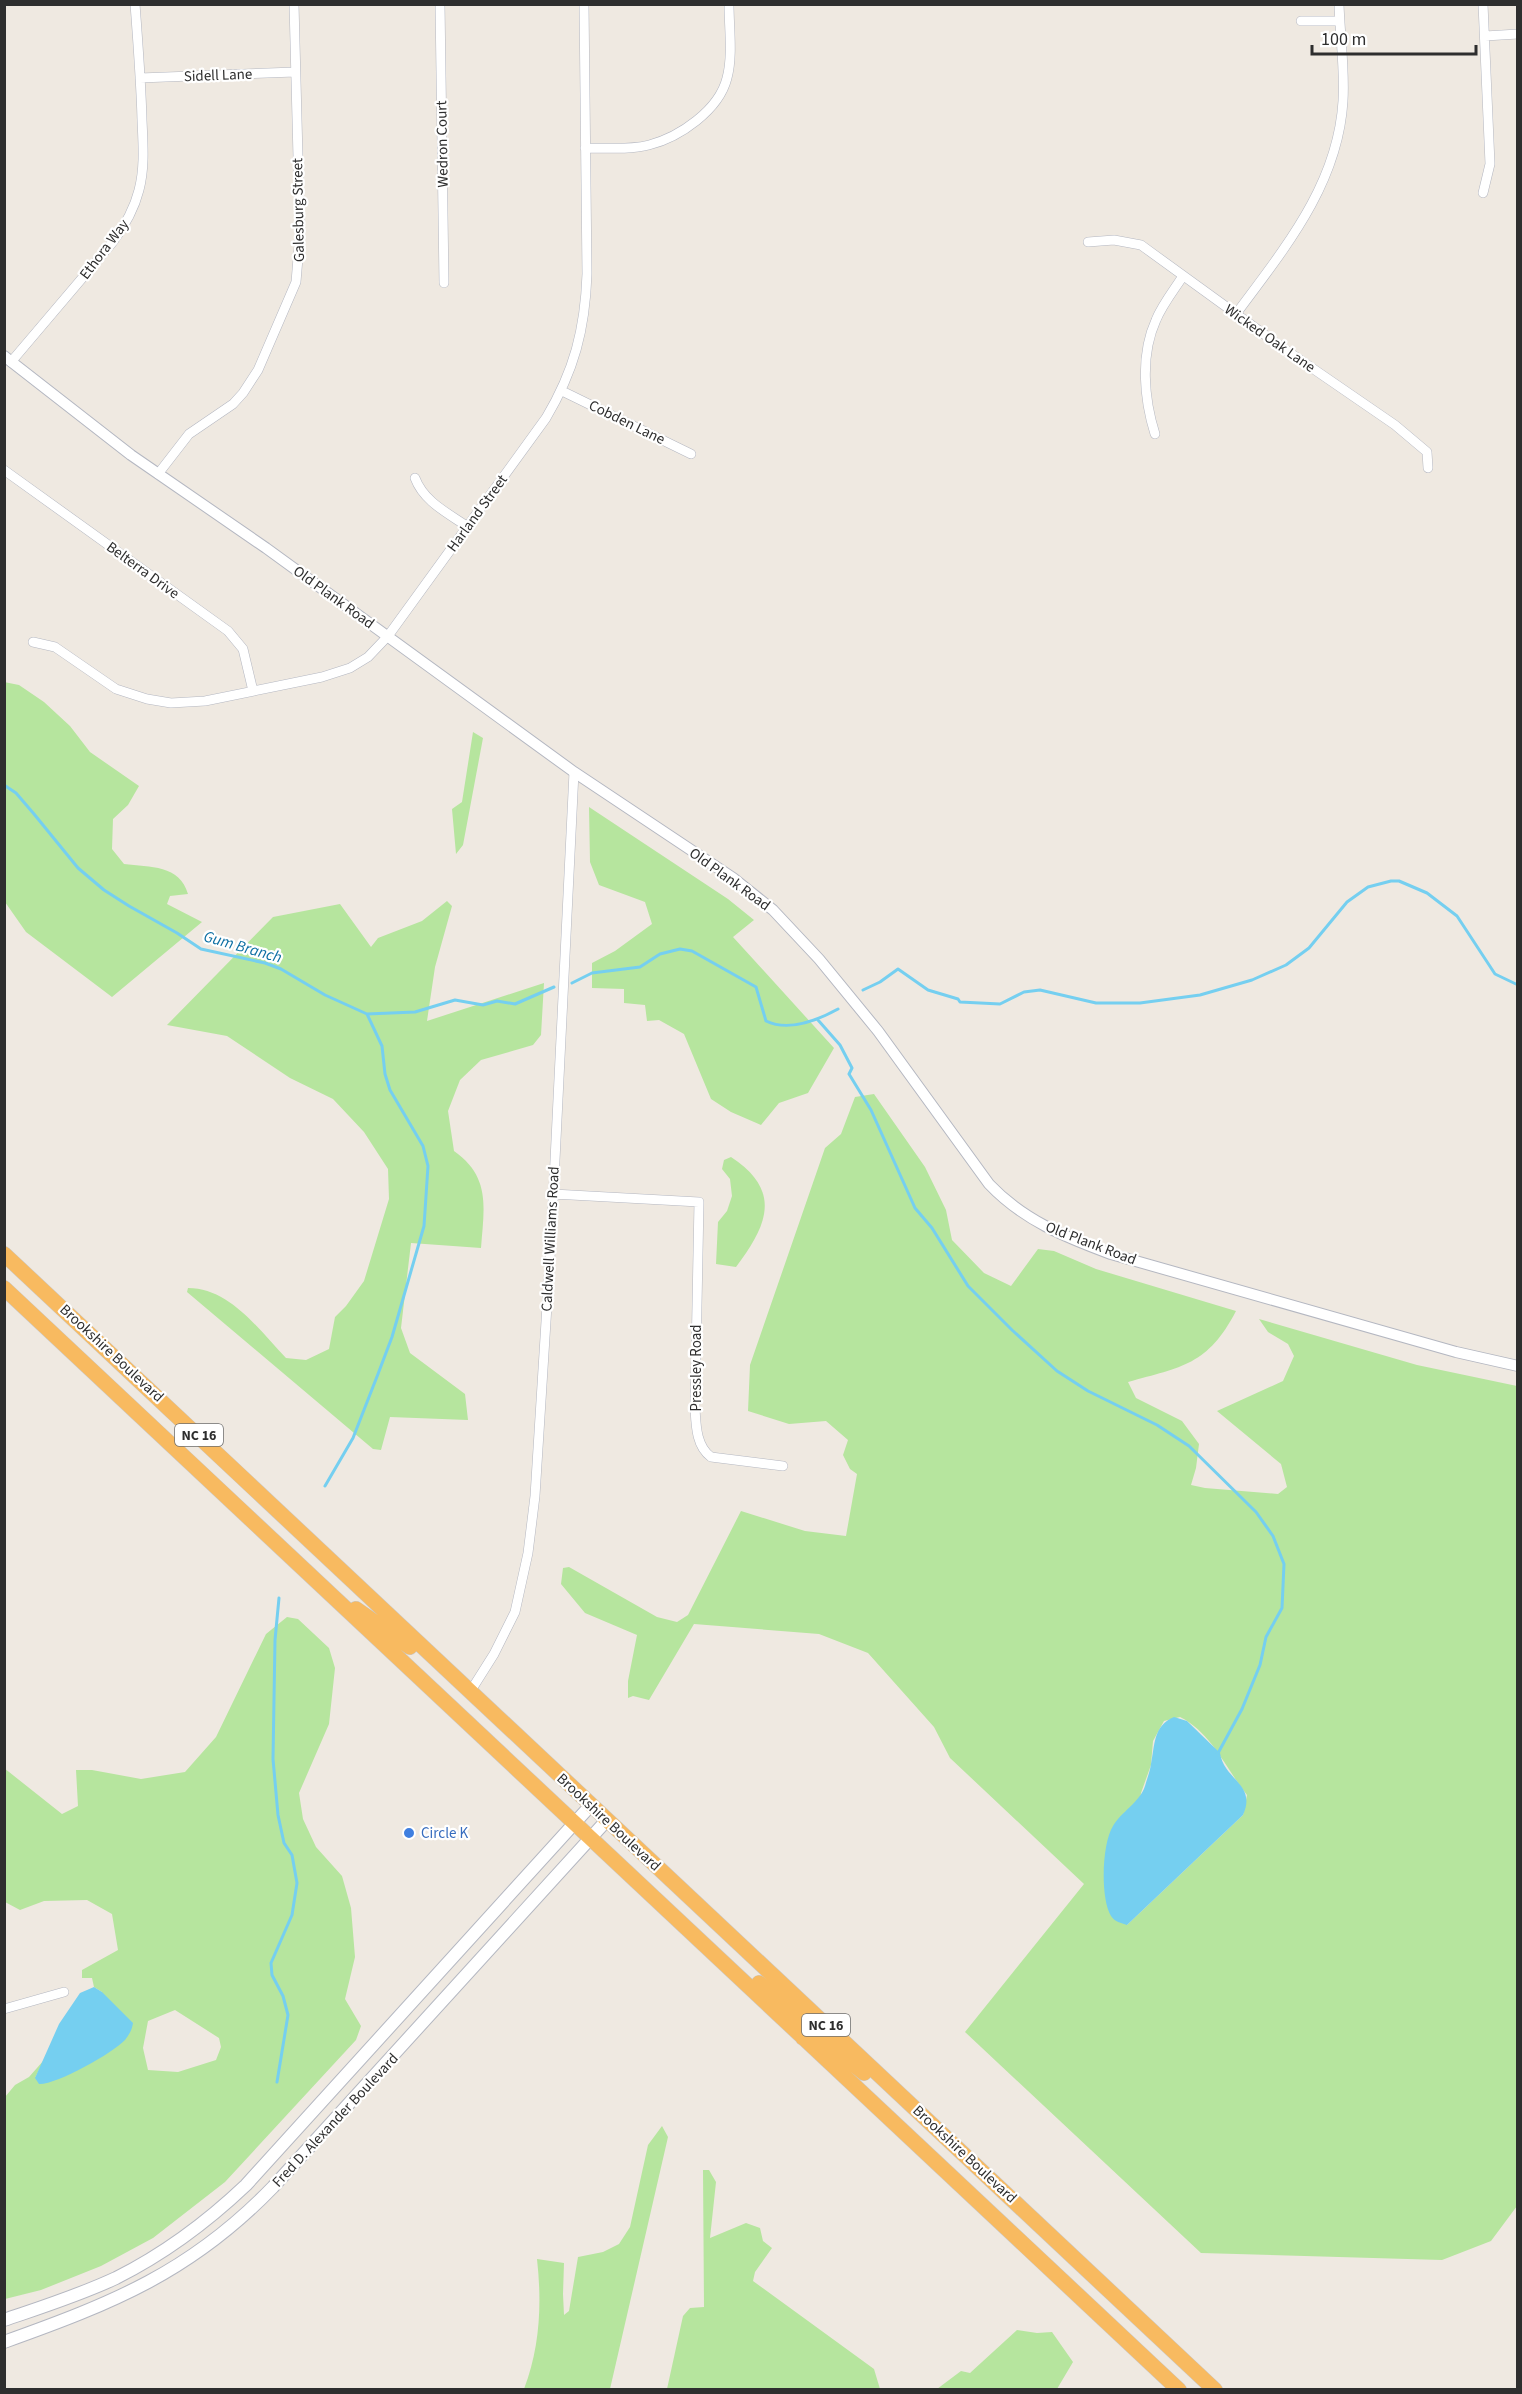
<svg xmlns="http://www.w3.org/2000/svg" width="1522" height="2394" font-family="'Source Sans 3',sans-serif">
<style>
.green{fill:#b6e59e;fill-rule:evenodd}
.water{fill:#75cff0}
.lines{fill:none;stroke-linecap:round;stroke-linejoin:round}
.stream{stroke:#75cff0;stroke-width:3}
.minor-casing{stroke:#b4b7c1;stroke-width:10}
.tertiary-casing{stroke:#b4b7c1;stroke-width:12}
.secondary-casing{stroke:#b4b7c1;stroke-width:14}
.trunk-casing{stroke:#c9c9c9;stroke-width:16}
.minor{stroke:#fff;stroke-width:9}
.tertiary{stroke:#fff;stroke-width:10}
.secondary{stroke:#fff;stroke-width:12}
.trunk{stroke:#f8ba60;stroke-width:15}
.shop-dot{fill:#3f7fe0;stroke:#fff;stroke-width:2}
.labels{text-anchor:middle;stroke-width:4.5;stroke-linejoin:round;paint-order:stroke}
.shield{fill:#fff;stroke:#6d6d6d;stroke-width:1.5}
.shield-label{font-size:14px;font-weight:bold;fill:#2e2e2e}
.street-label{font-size:15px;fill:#2e2e2e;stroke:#fff}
.shop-label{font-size:15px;fill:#366cbe;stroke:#fff;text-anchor:start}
.water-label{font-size:16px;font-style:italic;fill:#0d6fa3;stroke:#fff}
</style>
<rect width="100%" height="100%" fill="#efe9e1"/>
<path class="green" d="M4 682 19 685 44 702 70 726 90 752 139 786 128 805 113 819 112 849 124 864C150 867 180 865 188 894L170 896 167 904 202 922 112 997 26 932 5 902Z
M473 732 483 738 463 845 456 854 452 809 462 802Z
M589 807 728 899 754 920 733 937 834 1048 808 1093 779 1103 761 1125 731 1112 711 1099 684 1034 659 1020 647 1021 645 1005 624 1003V989L592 988V963L615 951 652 924 645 902 599 885 590 862Z
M447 901 452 906 435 967 427 1021 544 983 541 1035 533 1045 481 1060 460 1080 448 1111 454 1151C491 1177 484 1208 481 1248L411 1243 401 1328 410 1353 465 1394 468 1420 390 1417 381 1450 373 1449 187 1292 188 1288C230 1288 259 1330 286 1358L306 1360 329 1349 335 1317 346 1306 364 1281 389 1199 388 1169 364 1132 333 1099 290 1078 227 1036 167 1025 273 917 340 904 371 947 378 938 422 921Z
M874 1094 925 1167 946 1210 952 1240 984 1273 1011 1286 1038 1249 1054 1251 1096 1269 1236 1311C1208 1365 1182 1367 1128 1382L1136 1398 1182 1421 1199 1444 1196 1468 1191 1485 1205 1488 1278 1494 1287 1487 1281 1464 1217 1411 1283 1381 1294 1356 1288 1344 1268 1332 1259 1319 1417 1365 1517 1386V2206L1491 2241 1442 2260 1201 2253 965 2032 1084 1884 950 1758 934 1727 868 1653 819 1634 694 1624 649 1700 633 1696 628 1698V1681L637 1635 585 1613 561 1584 563 1568 569 1567 657 1617 677 1622 688 1615 741 1511 805 1531 846 1536 857 1474 850 1469 843 1455 848 1440 826 1421 789 1424 748 1411 750 1365 825 1148 841 1134 855 1097ZM1180 1717C1212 1733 1226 1769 1247 1795L1243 1815 1127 1925 1141 1793 1151 1765 1153 1741 1164 1721Z
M731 1157C783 1191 767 1226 736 1267L716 1264 718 1222 727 1211 732 1196 730 1179 722 1169 724 1160Z
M287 1617 298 1619 329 1648 335 1668 329 1724 299 1793 303 1819 316 1847 342 1876 351 1908 355 1957 345 1999 361 2026 356 2040 225 2182 153 2238 101 2266 41 2290 5 2299V2097L15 2085 29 2077 44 2060 35 2078 102 1992 94 1987 92 1978H82V1970L118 1950 112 1914 87 1900 44 1901 20 1910 5 1902 4 1768 62 1814 78 1806 76 1770H92L141 1779 185 1772 216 1737 266 1634ZM175 2010 219 2038 221 2047 216 2060 178 2072 148 2070 143 2048 148 2021Z
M662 2126 668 2137 610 2389H524C540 2347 542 2304 537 2259L564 2263 563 2294 564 2315 569 2311 578 2257 603 2252 619 2244 630 2227 648 2145Z
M703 2170H709L716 2182 710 2238 746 2223 760 2228 763 2241 772 2248 755 2272 753 2281 874 2369 880 2389H667L683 2316 690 2308 704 2307Z
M1017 2330 1037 2333 1052 2332 1073 2362 1057 2389H937L961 2371 970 2373Z"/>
<path class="water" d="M1174 1717 1187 1721 1220 1753C1224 1780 1257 1784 1243 1815L1127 1925C1121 1923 1115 1922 1111 1916 1100 1898 1102 1843 1113 1826 1121 1812 1140 1802 1145 1786 1147 1779 1150 1771 1151 1764 1155 1745 1153 1726 1174 1717Z
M94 1987 102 1992 133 2023C132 2030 129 2035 125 2040 113 2053 56 2085 39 2084L35 2078 59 2024 80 1993Z"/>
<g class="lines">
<path class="stream" d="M4 785 16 793 34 814 78 868 104 890 129 906 177 933 201 949 265 963 281 969 325 995 367 1014 415 1012 455 1000 483 1005 497 1001 515 1004 554 987
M572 983 592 973 640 967 660 954 680 949 692 951 756 987 766 1021C789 1032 818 1020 838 1009
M863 990 880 982 898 969 928 990 958 999 960 1002 1000 1004 1024 992 1040 990 1096 1003H1140L1200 995 1252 980 1286 965 1309 948 1347 902 1368 887 1391 881H1399L1427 893 1457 916 1495 974 1518 985
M818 1020 840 1045 852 1068 849 1074 871 1110 915 1208 932 1228 968 1286 1012 1330 1057 1371 1088 1391 1157 1425 1189 1446 1256 1512 1273 1536 1284 1564 1282 1608 1266 1637 1260 1665 1242 1709 1217 1755
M325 1486 353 1438 378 1374 392 1337 424 1226 428 1166 423 1146 390 1090 385 1074 382 1046 367 1014
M277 2082 288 2015 283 1996 272 1975 271 1963 292 1915 297 1883 292 1855 284 1843 278 1815 273 1759 275 1640 279 1598"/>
<g class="minor-casing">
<path id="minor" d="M440 4 444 283
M1483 4 1490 164 1483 193
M1301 21H1340
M1485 36 1518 34
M140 78 295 72
M585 148C606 148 629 150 649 145 680 137 719 110 727 78 733 56 729 28 729 4
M1088 242 1114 240 1141 245 1283 348 1395 425 1427 452 1428 468
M1236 314C1284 249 1338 185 1343 101 1345 69 1340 36 1339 4
M11 362 112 243C124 227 134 210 139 190 145 167 143 144 142 120 141 82 138 43 135 4
M562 391 691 454
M1155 434C1144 399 1140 355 1156 320 1162 305 1174 290 1183 276
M4 470 228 631 243 649 253 691
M158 474 189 434 233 404 243 393 258 370 296 282 300 234 294 4
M415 478C424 502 448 513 468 527
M33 642 55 647 116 689 147 699 171 703 205 701 322 677 350 668 368 657 388 636 546 418C574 371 585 330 587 274L584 4
M553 1194 699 1202 695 1408C696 1425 696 1446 711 1457L783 1466
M470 1692 494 1654 515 1612 528 1553 535 1496 551 1242 574 772
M4 2009 64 1992"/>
</g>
<g class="tertiary-casing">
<path id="tertiary" d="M4 356 131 455 266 548 574 772 733 878 773 910 819 959 878 1031 989 1184C1023 1220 1065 1237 1111 1254L1456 1352 1518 1366"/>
</g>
<g class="secondary-casing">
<path id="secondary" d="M4 2320C42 2307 80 2295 116 2278 164 2254 207 2222 246 2185L591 1805
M4 2342C113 2303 191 2272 273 2187L607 1820"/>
</g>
<g class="trunk-casing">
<path id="trunk" d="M4 1254 1215 2390
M4 1288 1179 2390
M356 1609 410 1647
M759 1983 804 2020 811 2022 821 2020
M803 2038 813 2035 818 2036 864 2073"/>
</g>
<use href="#minor" class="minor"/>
<use href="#tertiary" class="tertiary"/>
<use href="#secondary" class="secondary"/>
<use href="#trunk" class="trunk"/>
</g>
<circle class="shop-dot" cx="409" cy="1833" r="6"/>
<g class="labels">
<g class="shield">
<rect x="175" y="1424" width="48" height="22" rx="4.5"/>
<rect x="802" y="2014" width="48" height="22" rx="4.5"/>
</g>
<g class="shield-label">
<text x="199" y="1440">NC 16</text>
<text x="826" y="2030">NC 16</text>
</g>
<g class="street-label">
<text transform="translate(218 75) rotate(-2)" y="5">Sidell Lane</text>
<text transform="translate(442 144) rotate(-91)" y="5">Wedron Court</text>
<text transform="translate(298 210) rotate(-91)" y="5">Galesburg Street</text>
<text transform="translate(104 249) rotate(-53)" y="5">Ethora Way</text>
<text transform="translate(1270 338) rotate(35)" y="5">Wicked Oak Lane</text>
<text transform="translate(627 422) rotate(26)" y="5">Cobden Lane</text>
<text transform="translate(477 513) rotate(-54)" y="5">Harland Street</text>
<text transform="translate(143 570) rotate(36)" y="5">Belterra Drive</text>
<text transform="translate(334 597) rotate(36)" y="5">Old Plank Road</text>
<text transform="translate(730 879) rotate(36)" y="5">Old Plank Road</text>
<text transform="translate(550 1239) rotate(-87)" y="5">Caldwell Williams Road</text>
<text transform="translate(1091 1243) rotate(21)" y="5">Old Plank Road</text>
<text transform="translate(112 1353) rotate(43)" y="5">Brookshire Boulevard</text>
<text transform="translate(696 1368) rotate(-90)" y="5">Pressley Road</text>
<text transform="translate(609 1822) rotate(43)" y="5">Brookshire Boulevard</text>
<text transform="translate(335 2120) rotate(-47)" y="5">Fred D. Alexander Boulevard</text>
<text transform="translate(965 2154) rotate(43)" y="5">Brookshire Boulevard</text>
</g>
<g class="shop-label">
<text x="421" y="1838">Circle K</text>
</g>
<g class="water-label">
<text transform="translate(243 946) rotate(16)" y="6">Gum Branch</text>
</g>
</g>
<rect width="1522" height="2394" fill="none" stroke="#2e2e2e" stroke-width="12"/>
<path d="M1312 45v9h164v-9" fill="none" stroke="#2e2e2e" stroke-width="3"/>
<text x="1321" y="45" font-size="18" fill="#2e2e2e" stroke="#ffffff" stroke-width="4.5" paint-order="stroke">100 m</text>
</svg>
